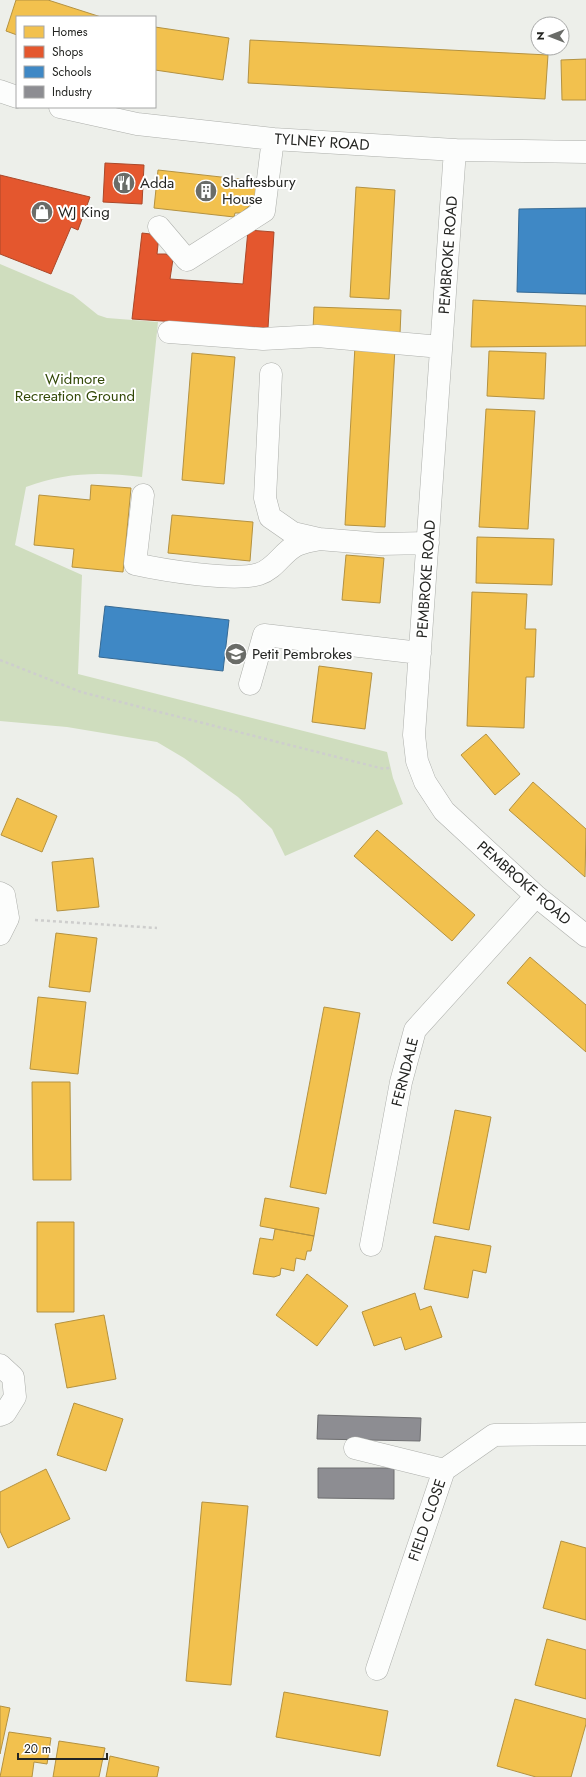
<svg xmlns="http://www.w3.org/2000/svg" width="586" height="1777" font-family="Jost,sans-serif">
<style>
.green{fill:#cfddbe}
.homes{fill:#f2c14e;stroke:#b49241}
.shops{fill:#e4572e;stroke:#aa482a}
.schools{fill:#3f88c5;stroke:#376a94}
.industry{fill:#8d8d92;stroke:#6e6e70}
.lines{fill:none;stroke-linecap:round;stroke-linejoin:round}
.minor-casing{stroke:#adafab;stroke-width:23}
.path{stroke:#cececd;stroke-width:2.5;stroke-dasharray:3 3;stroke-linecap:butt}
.minor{stroke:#fcfdfc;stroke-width:22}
.labels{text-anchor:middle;stroke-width:4;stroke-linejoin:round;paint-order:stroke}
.street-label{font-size:15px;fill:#242522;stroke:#fff}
.poi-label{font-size:15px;fill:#242522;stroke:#fff;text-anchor:start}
.park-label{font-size:15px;fill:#324807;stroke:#fff}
</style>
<rect width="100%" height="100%" fill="#edefea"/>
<path class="green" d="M0 264 73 295 98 315 107 318 158 322 142 477C100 472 66 472 26 487L15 545 82 575 78 674 387 752 393 778 403 804 285 856 272 829 238 797 184 758 157 742 67 727 0 721Z"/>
<path class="homes" d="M16 0H48L101 17H17V35L6 31Z
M155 27 229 38 223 80 155 70Z
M250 40 548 55 545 99 248 83Z
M586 59V100H562L561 60Z
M158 170 257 181 255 201 241 213H235L234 217 154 208Z
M356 187 395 190 389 299 350 297Z
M473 300 586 306V346L471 347Z
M314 307 401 310 400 334 313 330Z
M355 346 395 348 385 527 345 525Z
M489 351 546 353 544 399 487 396Z
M192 353 235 357 224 484 182 480Z
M486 409 535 411 528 529 479 527Z
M91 485 131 488 123 572 72 567 74 549 34 545 39 495 90 500Z
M172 515 253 522 250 561 168 553Z
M477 537 554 539 552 585 476 583Z
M346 555 384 558 380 603 342 600Z
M472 592 527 594 525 629H536L534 677H526L524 728 467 726Z
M319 666 372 673 365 729 312 722Z
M486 734 520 774 495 795 461 755Z
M533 782 586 829 585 877 509 810Z
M17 798 57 816 42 852 1 835Z
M377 830 475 915 452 941 354 856Z
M93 858 99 907 57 911 52 862Z
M56 933 97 938 90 992 49 987Z
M530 957 586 1005V1052L507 983Z
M38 997 86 1002 78 1074 30 1069Z
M324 1007 360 1013 326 1194 290 1187Z
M32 1082H70L71 1180H33Z
M455 1110 491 1117 469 1230 433 1223Z
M265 1198 319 1208 314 1236 260 1226Z
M37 1222H74V1312H37Z
M275 1229 314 1236 311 1251H307L305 1260 296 1258 294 1271 281 1268 280 1275 274 1277 253 1274 260 1238 273 1240Z
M435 1236 491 1246 486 1273 473 1270 468 1298 424 1289Z
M307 1274 348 1306 317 1346 276 1315Z
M415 1293 420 1310 431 1306 442 1337 405 1350 401 1337 374 1346 362 1312Z
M104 1315 116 1379 67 1388 55 1324Z
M74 1403 123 1419 106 1471 57 1455Z
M46 1469 70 1519 8 1548 0 1531V1492Z
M202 1502 248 1506 231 1685 186 1681Z
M561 1541 586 1548V1620L543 1608Z
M547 1639 586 1650V1699L535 1685Z
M284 1692 388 1711 380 1756 276 1737Z
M515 1699 586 1719V1724L571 1777H536L497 1766Z
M0 1706 10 1708 0 1754Z
M9 1732 51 1738 47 1764 34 1762 32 1777H0Z
M59 1741 105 1748 99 1777H53Z
M110 1756 159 1767 157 1777H106Z"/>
<path class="shops" d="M105 163 144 165 142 204 103 202Z
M0 175 90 197 78 230 71 227 51 274 0 254Z
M248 230 274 232 268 328 132 319 142 233 159 235 157 254H166L173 259 170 279 243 284Z"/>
<path class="schools" d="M586 208V294L517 292 519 209Z
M105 606 229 620 223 671 99 657Z"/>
<path class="industry" d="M318 1415 421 1418 420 1441 317 1439Z
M318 1468H394V1499L318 1498Z"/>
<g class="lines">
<g class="minor-casing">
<path id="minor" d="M0 91 17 97
M60 107 137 124 273 139 455 150 586 152
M455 150 414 735 417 761 425 782 444 811 536 896 586 936
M159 227 187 260 264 211 273 139
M169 332 263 339 317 336 441 347
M271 374 265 498 270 517 293 533 319 539 380 544 428 543
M143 495 135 564C162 570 234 582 259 574 275 569 282 553 295 546 302 542 311 541 319 539
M250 684 264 635 420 653
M0 893 4 895 8 918 0 934
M371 1245 401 1082 415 1030 536 896
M0 1365 13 1377 15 1397 5 1413 0 1415
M355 1448 444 1470
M377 1669 444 1470 494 1435 586 1434"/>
</g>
<path class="path" d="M0 660 81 692 384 769 392 767
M35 920 157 928"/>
<use href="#minor" class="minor"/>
</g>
<defs>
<g id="restaurant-disc" transform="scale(1.15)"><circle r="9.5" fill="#6a6c68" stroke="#fff"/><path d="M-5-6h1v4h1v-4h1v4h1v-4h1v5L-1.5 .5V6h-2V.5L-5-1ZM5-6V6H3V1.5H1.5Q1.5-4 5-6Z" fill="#fff"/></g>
<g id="building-disc" transform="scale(1.15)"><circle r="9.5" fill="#6a6c68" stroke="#fff"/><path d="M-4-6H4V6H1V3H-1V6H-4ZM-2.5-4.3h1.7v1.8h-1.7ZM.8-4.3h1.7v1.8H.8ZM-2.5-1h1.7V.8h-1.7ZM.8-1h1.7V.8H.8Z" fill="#fff"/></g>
<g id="shop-disc" transform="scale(1.15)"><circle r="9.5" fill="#6a6c68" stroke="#fff"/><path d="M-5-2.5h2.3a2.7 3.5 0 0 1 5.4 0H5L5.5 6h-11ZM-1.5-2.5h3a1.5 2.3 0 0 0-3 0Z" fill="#fff"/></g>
<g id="school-disc" transform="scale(1.15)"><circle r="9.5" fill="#6a6c68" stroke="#fff"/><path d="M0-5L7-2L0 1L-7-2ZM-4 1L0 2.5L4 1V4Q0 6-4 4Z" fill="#fff"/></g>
</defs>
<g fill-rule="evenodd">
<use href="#restaurant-disc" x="124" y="183"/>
<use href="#building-disc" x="206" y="191"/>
<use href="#shop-disc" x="42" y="212"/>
<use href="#school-disc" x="236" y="654"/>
</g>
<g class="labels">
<g class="street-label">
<text transform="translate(322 142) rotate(4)" y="5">TYLNEY ROAD</text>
<text transform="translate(448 255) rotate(-86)" y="5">PEMBROKE ROAD</text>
<text transform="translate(426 579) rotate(-86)" y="5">PEMBROKE ROAD</text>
<text transform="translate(524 883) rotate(41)" y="5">PEMBROKE ROAD</text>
<text transform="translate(405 1072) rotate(-76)" y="5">FERNDALE</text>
<text transform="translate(427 1520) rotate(-71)" y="5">FIELD CLOSE</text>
</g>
<g class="poi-label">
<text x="222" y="187">Shaftesbury<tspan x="222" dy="17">House</tspan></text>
<text x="140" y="188">Adda</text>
<text x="58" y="217">WJ King</text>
<text x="252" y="659">Petit Pembrokes</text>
</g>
<g class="park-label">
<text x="75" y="384">Widmore<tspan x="75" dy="17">Recreation Ground</tspan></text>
</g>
</g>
<rect x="16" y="16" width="140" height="92" fill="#ffffff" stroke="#a7a8a7"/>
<rect x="24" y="26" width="20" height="12" fill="#f2c14e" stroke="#a7a8a7"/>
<text x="52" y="36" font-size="12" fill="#242522">Homes</text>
<rect x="24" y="46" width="20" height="12" fill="#e4572e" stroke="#a7a8a7"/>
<text x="52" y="56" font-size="12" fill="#242522">Shops</text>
<rect x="24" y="66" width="20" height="12" fill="#3f88c5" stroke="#a7a8a7"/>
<text x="52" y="76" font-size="12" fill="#242522">Schools</text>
<rect x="24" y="86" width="20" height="12" fill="#8d8d92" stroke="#a7a8a7"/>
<text x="52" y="96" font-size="12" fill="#242522">Industry</text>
<g transform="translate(550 36) rotate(270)"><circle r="19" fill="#ffffff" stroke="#a7a8a7"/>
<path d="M0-3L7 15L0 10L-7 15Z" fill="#6a6c68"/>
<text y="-6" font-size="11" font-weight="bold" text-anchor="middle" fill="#242522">N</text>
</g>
<path d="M18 1753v6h89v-6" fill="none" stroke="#242522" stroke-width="2"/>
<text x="24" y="1753" font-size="12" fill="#242522" stroke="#ffffff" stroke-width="3" paint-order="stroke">20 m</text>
</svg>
